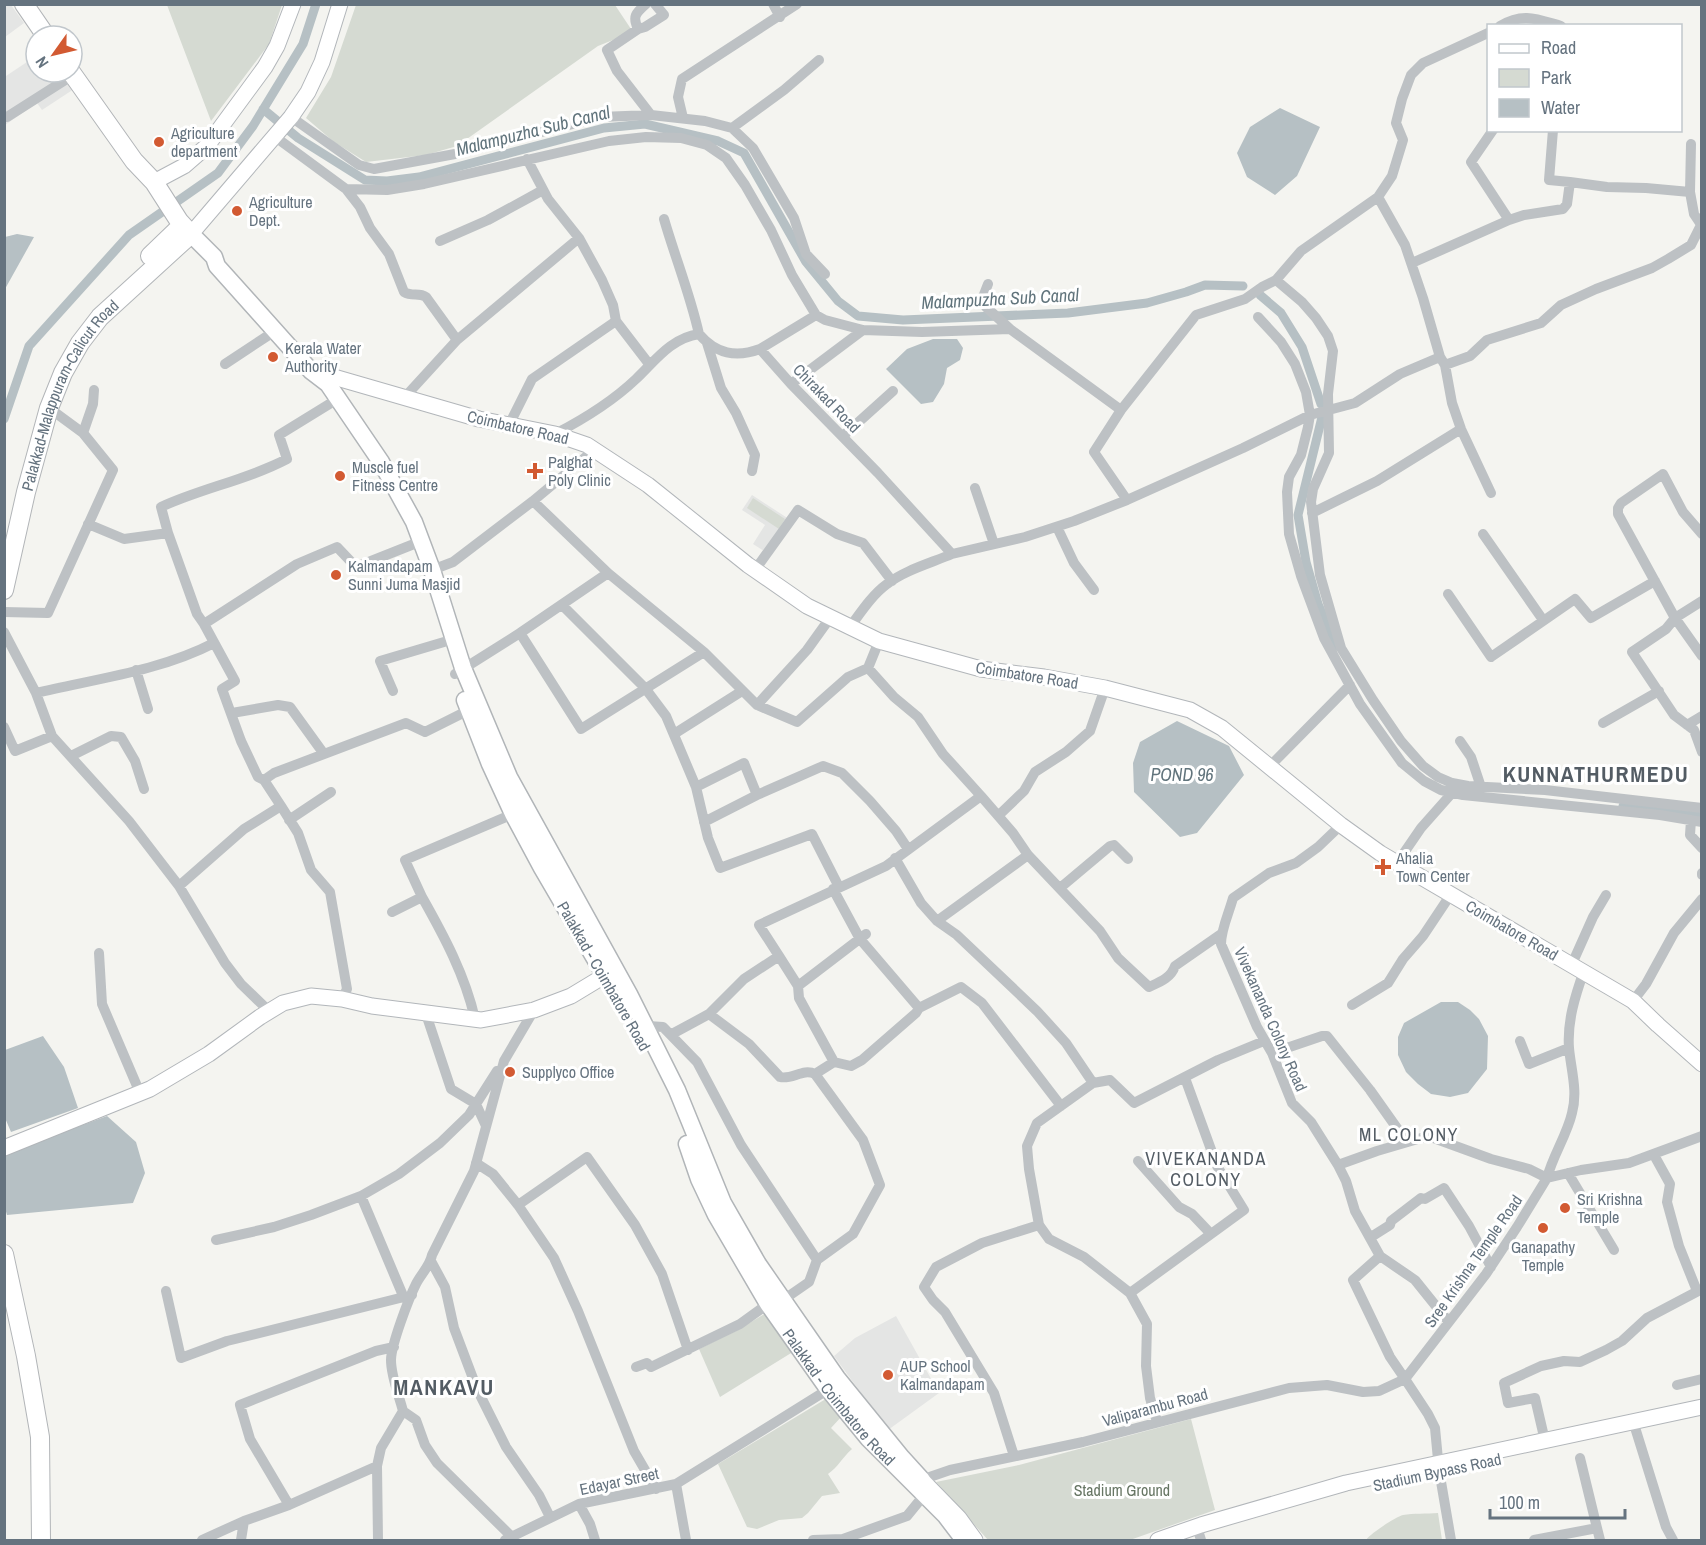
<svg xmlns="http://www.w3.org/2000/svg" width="1706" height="1545" font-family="'Archivo Narrow',sans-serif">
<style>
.built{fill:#e4e5e4}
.green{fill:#d5dad2}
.water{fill:#b6c0c4}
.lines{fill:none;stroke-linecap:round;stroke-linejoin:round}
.canal{stroke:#b6c0c4;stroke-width:9}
.secondary-casing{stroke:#b2b6ba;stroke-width:17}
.primary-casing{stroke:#b1b5b8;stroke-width:19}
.highway-casing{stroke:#b2b5b8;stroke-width:20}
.street{stroke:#bdc1c4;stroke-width:10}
.secondary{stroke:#fff;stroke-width:15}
.primary{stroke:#fff;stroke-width:16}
.highway{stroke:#fff;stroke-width:18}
.poi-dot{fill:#d25a32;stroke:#fff;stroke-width:2}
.labels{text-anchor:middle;stroke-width:6;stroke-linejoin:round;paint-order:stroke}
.poi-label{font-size:16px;fill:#65737f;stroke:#fff;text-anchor:start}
.street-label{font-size:16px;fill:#65737f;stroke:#fff}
.park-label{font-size:16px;fill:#677664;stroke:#fff}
.water-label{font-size:18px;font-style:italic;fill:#61747c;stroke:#fff}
.neighbourhood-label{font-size:18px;letter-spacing:1.5px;fill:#535c64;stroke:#fff}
.district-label{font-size:22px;font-weight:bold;letter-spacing:1.5px;fill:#535c64;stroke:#fff}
</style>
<rect width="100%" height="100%" fill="#f4f4f0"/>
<path class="built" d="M5 4 11 5 24 23 5 37Z
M36 56V72H62L74 89 42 110 37 103 5 125 6 76Z
M752 495 792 521 770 555 753 544 765 525 742 510Z
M896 1316 939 1393 888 1430 834 1356 855 1338Z"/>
<path class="green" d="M167 5H282L269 44 211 121Z
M356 5H615L633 32 598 46 457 146 426 155 366 162 334 142 306 118 331 77Z
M753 498 785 519 779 529 747 508Z
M771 1310 796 1350 720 1397 699 1349 736 1331Z
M829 1397 842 1416 831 1428 852 1449C842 1458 838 1467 828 1474L840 1493 822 1496 808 1513 802 1518 779 1520 757 1529 747 1527 718 1464Z
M1191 1419 1215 1510 1130 1540H988L936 1482 1019 1465Z
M1438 1513 1442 1540H1366C1370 1534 1395 1517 1403 1515 1413 1513 1427 1514 1438 1513Z"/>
<path class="water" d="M1280 108 1320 127 1297 176 1275 195 1247 177 1237 153 1250 127Z
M17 234 34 237 5 289V237Z
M933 339H957L963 348 960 360 947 368 944 384 933 402 921 404 886 369 907 349Z
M1177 721 1229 746 1244 775 1197 833 1180 837 1134 792 1133 763 1140 742Z
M1441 1002H1458L1470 1010 1479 1019 1488 1036 1487 1069 1468 1093 1450 1097 1431 1094 1418 1084 1406 1072 1398 1055V1037L1404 1023Z
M43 1036 64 1067 78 1108 11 1132 5 1118V1050Z
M107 1116 136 1142 145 1173 133 1203 7 1215 4 1205V1154Z"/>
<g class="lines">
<path class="canal" d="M263 109 298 138 365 180 387 181 419 177 604 128 645 124 718 141 744 153 806 262 838 301 858 316 903 320 1068 313 1147 303 1186 292 1205 285 1243 286
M1260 295 1281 313 1302 347 1321 404
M1322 417 1298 515 1306 562 1318 604 1336 646
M4 419 29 346 129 235 218 173 253 126 303 44 316 4
M1623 806 1702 814"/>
<g class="secondary-casing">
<path id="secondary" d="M154 182 184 166 207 146 265 67 277 46 293 4
M191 234 291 117 308 92 322 62 340 4
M313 371 479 419 555 434 587 445 648 485 748 565 807 606 879 641 981 669 1044 677 1105 688 1190 710 1222 728 1341 825 1380 853 1633 1001 1658 1025 1702 1064
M4 1148 150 1089 209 1054 260 1017 283 1003 311 996 342 999 372 1006 481 1020 534 1010 571 996 614 970
M922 1480 959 1518 975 1540
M1158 1540 1201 1525 1346 1483 1702 1407"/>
</g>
<g class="primary-casing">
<g id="primary">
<path d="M191 234 214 257 217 266 311 371 328 384 381 462 414 522 432 570 463 668 509 777 629 994 677 1090 723 1203 758 1264 837 1378 902 1458 922 1480"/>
<path d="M465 700 490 764 513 814 542 868 608 981"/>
<path id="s1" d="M687 1144 699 1179 716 1215 768 1304 828 1389 868 1438 945 1515 964 1540"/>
</g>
</g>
<g class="highway-casing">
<g id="highway">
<path d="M24 4 46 36"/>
<path d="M150 256 176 231"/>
<path id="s2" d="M4 590 26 492 49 408 63 373 80 343 100 317 191 234 179 221 154 182 134 161 71 72"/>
<path d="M4 1254 26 1356 40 1437 41 1540"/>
</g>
</g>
<path class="street" d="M773 4 780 17
M1500 26C1523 12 1537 19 1561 26
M638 29C632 16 636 13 646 4
M651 115 617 71 607 50 638 29 645 27 664 15 655 4
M7 117 73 75
M291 117 359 165 374 169 455 154 600 117 651 115 705 121 732 128 753 148 794 218 806 254 825 274
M683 118 678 97 682 79 797 4
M732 128 784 90 819 60
M1493 130 1471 162 1509 220
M1553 130 1549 180 1570 182
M274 136 346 189 387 190 424 184 609 141 646 137 681 138 707 145 726 158 745 185 771 230 792 275 816 315 825 320 863 330 922 332 1010 329
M527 159 548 199 579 238 602 280 613 305 616 321 649 364
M346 189 360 207 370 228 389 254 404 292C412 297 419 292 426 297L457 340 404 398
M1690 192 1691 144
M664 219C675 257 690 294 699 334
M440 241 488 220 543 190
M1412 263 1509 220 1524 215 1563 209 1567 204 1570 182 1607 187 1646 188 1690 192 1694 214 1700 223
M1276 280 1302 302 1316 318 1328 336 1333 351 1328 394 1329 453 1313 489 1311 502 1320 575 1341 648 1373 700 1401 741 1423 766 1438 777 1452 783 1468 786 1545 790 1702 808
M988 284 983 297 986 307 1010 329 1121 410 1094 452 1127 500
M1258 317 1281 342 1295 364 1306 392 1310 415 1308 427 1301 455 1289 477 1287 492 1289 534 1301 576 1324 638 1360 704 1402 763 1424 781 1441 790 1463 795 1660 815 1702 822
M457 340 579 238
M707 343 721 388 736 413 755 455 752 471
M760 349 816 315
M1440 357 1445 365 1470 356 1487 340 1541 323 1561 305 1596 289 1652 268 1668 259 1691 245 1702 223
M225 364 275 331
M1445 365 1452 403 1461 429 1491 493
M791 384 863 330
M1121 410 1196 315 1245 299 1262 287 1276 280 1301 251 1378 197
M509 425 532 379 616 321
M83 433 93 404 94 390
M555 434C582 420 614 400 636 379 655 361 671 338 699 334 716 354 736 358 760 349L791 384 878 473 952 554C931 563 905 570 887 584 872 595 861 612 850 627
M843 436 893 391
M975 488 994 544
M533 501 594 450
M1312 513 1377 481 1461 429
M88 524 124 539 168 533 197 614 204 624
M1057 527 1074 563 1094 590
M168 533 161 507C202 488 247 480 287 459L279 435 331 403
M1483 534 1543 620
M1702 534 1683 512 1663 474 1621 503 1618 508V514L1675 618 1702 656
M952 554 1025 537 1074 521 1127 500 1243 448 1310 415 1355 403 1400 374 1440 357 1423 298 1405 245 1378 197 1392 176 1403 140 1396 123 1402 99 1411 75 1423 63 1488 33
M432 570 453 562 533 501 608 573 520 633 455 674
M755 570 798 510 837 534 863 543 892 581
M1448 594 1491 657 1575 599 1591 618 1655 581
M1702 601 1675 618 1666 629 1632 652 1674 715 1694 730 1702 752
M562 605 645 688 666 716 696 787 708 838 720 868 812 834 839 887
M4 612 48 613 113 470 83 433 49 408
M4 632 36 693 52 736 129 821 179 886
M520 633 581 729 704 652 608 573
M704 652 757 705 797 722 848 677 868 668 894 697 918 717 943 754 981 796
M868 668 879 641
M136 670 148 709
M393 691 380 661 444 642
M36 693C95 679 160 671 214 643
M757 705 807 650 830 618
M232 713 278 705 290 707 324 754
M1603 723 1659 691
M1687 725 1702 716
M4 727 15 751 52 736
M674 734 742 691
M1460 741 1471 757 1481 787
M71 756 111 736 121 737 135 761 144 789
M1270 766 1350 685
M264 780 258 777 241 741 222 689 235 681 204 624 297 564 337 547 356 567 414 544
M696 787 744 763 757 795 823 766 842 773 870 801 896 831 908 849
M281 806 264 780 274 773 406 723 425 732 469 710
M999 815 1024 791 1035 772 1066 752 1090 731 1105 688
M289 820 331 792
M1691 820 1690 835 1702 848
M704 822 757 795
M895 858 921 903 937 921 957 935 1037 1011 1066 1043 1093 1083 1110 1080 1134 1103 1218 1060 1264 1041
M1397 863 1421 828 1452 793
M1702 873V875
M1060 888 1110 846 1114 845 1128 859
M833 889 860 939 919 1008
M422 897C444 936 465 975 475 1019
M392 912 422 897 405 860 513 814
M937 921 1028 855
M99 953 102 1004 140 1093
M779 956 759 925 886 866 981 796 1013 833 1028 855 1100 931 1118 958 1149 987C1160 982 1171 978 1175 966L1221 934
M1572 964 1593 917 1606 895
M798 986 799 998 834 1062
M1633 1001 1646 984 1674 933 1702 899
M1352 1005 1388 983 1403 959 1423 936 1451 894
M269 1011 241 984 225 963 179 886 244 829 281 806 298 833 311 870 330 892 347 989 342 999
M426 1014 451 1089 476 1104 486 1126
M709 1014 744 979 779 956 798 986 866 934
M633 1025 663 1027 697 1062 741 1145 817 1260
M672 1034 709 1014 749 1044 780 1077C792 1080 803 1068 815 1074L863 1140 880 1185 853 1234 817 1260 809 1282 783 1300
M1520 1041 1529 1064 1569 1048
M1272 1053 1322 1036H1327L1370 1090 1399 1131 1405 1142
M815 1074 834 1062 851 1066 862 1060 916 1013 919 1008 961 987 982 1003 1061 1106
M1093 1083 1037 1123 1027 1146 1029 1169 1039 1225 1049 1239 1084 1257 1130 1293
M1654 1155 1670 1184 1667 1202 1679 1246 1697 1291
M1138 1161 1179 1207 1192 1214 1210 1233
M476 1163 493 1174 518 1205 554 1258 578 1311 634 1451 656 1489
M1338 1165 1377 1151 1428 1136 1491 1159 1529 1169 1547 1178C1553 1155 1567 1135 1572 1113 1578 1091 1571 1070 1569 1048 1567 1022 1575 996 1584 971
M1568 1173 1614 1250
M361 1196 404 1298
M518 1205 587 1157 635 1225 662 1274 688 1350
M1371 1237 1390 1225 1391 1221 1421 1198 1425 1199 1444 1188 1469 1226 1491 1267
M216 1240 274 1227 311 1215 361 1196 399 1174 440 1143 469 1115 497 1071
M1380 1256 1415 1280 1448 1321
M431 1261 445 1287 454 1328 477 1389 506 1447 539 1495 550 1517
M166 1291 181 1358 227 1341 412 1295
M636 1367 647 1363 651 1367 740 1324 772 1301
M1677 1385 1702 1379
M403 1411 416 1420 425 1445 437 1463 512 1537
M1633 1421 1666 1527 1673 1540
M1157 1422 1150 1398 1146 1366 1147 1324 1130 1293 1244 1210 1217 1166 1185 1078
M1545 1441 1535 1398 1508 1403 1504 1383 1541 1366 1564 1361 1580 1362 1606 1350 1622 1341 1647 1318 1702 1289
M1014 1456 994 1393 945 1312 933 1300 924 1287 936 1267 982 1243 1039 1225
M377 1466 289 1505 250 1439 240 1405 376 1351 394 1347
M918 1481 950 1470 1083 1442 1289 1388 1327 1385 1363 1392 1379 1391 1405 1379 1390 1357 1353 1280 1380 1256 1355 1211 1346 1181 1338 1165 1311 1122 1292 1103 1272 1053 1257 1027 1221 944C1221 929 1229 913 1233 898L1269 873 1296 863 1318 847 1341 825
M676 1484 686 1540
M579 1504 590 1524 595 1540
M1197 1527 1201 1540
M1597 1528 1600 1540
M202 1540 244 1521 289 1505
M241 1540 244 1521
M378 1540 377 1466 381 1448 403 1411C399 1395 391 1377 391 1360 391 1345 409 1298 416 1284 421 1274 430 1266 432 1255L474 1171 504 1061 534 1010
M505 1540 579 1504 676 1484 832 1387
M813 1540 843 1539 907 1516 925 1494
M1451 1540 1439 1470 1435 1428 1428 1414 1405 1379 1486 1274 1517 1227 1547 1178 1581 1170 1629 1163 1702 1136
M1534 1540 1597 1528 1580 1458"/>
<use href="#secondary" class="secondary"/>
<use href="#primary" class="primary"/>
<use href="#highway" class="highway"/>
</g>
<g class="poi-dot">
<circle cx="159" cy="142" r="6"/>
<circle cx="237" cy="211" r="6"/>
<circle cx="273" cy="357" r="6"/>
<path d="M532 462h6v6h6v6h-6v6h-6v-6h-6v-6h6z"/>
<circle cx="340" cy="476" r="6"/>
<circle cx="336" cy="575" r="6"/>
<path d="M1380 858h6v6h6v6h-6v6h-6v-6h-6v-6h6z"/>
<circle cx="510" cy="1072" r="6"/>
<circle cx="1565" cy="1208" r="6"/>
<circle cx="1543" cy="1228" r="6"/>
<circle cx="888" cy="1375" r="6"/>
</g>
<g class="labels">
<g class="poi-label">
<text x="171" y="139">Agriculture<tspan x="171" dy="18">department</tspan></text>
<text x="249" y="208">Agriculture<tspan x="249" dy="18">Dept.</tspan></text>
<text x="285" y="354">Kerala Water<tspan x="285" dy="18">Authority</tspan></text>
<text x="548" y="468">Palghat<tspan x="548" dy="18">Poly Clinic</tspan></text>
<text x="352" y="473">Muscle fuel<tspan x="352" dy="18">Fitness Centre</tspan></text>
<text x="348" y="572">Kalmandapam<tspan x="348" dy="18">Sunni Juma Masjid</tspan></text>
<text x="1396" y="864">Ahalia<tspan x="1396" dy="18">Town Center</tspan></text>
<text x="522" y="1078">Supplyco Office</text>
<text x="1577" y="1205">Sri Krishna<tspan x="1577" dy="18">Temple</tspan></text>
<text x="1543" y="1253" text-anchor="middle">Ganapathy<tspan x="1543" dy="18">Temple</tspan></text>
<text x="900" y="1372">AUP School<tspan x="900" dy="18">Kalmandapam</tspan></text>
</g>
<g class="street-label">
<text dy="6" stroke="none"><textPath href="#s2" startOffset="208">Palakkad-Malappuram-Calicut Road</textPath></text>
<text transform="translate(827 398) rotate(46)" y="6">Chirakad Road</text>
<text transform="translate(518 427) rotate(13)" y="6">Coimbatore Road</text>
<text transform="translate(1027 675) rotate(9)" y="6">Coimbatore Road</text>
<text transform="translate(1512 930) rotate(30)" y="6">Coimbatore Road</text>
<text transform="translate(604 976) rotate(60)" y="6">Palakkad - Coimbatore Road</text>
<text transform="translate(1271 1019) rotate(66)" y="6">Vivekananda Colony Road</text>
<text transform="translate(1473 1261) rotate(-55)" y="6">Sree Krishna Temple Road</text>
<text dy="6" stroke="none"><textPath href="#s1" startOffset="297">Palakkad - Coimbatore Road</textPath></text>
<text transform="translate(1155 1407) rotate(-15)" y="6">Valiparambu Road</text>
<text transform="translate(1437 1472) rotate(-12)" y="6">Stadium Bypass Road</text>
<text transform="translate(619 1481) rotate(-12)" y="6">Edayar Street</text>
</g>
<g class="park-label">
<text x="1122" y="1496">Stadium Ground</text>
</g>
<g class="water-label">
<text transform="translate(533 131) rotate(-14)" y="6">Malampuzha Sub Canal</text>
<text transform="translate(1000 299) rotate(-3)" y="6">Malampuzha Sub Canal</text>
<text x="1182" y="781">POND 96</text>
</g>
<g class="neighbourhood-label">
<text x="1409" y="1141">ML COLONY</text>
<text x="1206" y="1165">VIVEKANANDA<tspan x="1206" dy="21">COLONY</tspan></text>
</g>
<g class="district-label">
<text x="1596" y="782">KUNNATHURMEDU</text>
<text x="444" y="1395">MANKAVU</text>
</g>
</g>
<rect width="1706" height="1545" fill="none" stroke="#65737f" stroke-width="12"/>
<rect x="1487" y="24" width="195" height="108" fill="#ffffff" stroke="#c1c7cc" stroke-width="1.5"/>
<rect x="1499" y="44" width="30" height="9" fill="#ffffff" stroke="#c1c7cc" stroke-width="1.5"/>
<text x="1541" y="54" font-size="18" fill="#65737f">Road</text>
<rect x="1499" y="69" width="30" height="18" fill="#d5dad2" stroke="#c1c7cc" stroke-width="1.5"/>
<text x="1541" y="84" font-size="18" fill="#65737f">Park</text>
<rect x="1499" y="99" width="30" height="18" fill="#b6c0c4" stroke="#c1c7cc" stroke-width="1.5"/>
<text x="1541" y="114" font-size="18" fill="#65737f">Water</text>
<g transform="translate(54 54) rotate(236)"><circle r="28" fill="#ffffff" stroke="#c1c7cc" stroke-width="1.5"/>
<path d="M0-4.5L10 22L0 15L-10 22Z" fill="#d25a32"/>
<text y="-9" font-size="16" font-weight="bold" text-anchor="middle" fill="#65737f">N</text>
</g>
<path d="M1490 1509v9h135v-9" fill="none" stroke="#65737f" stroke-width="3"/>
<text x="1499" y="1509" font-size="18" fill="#65737f" stroke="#ffffff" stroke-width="4.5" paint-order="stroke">100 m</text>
</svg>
